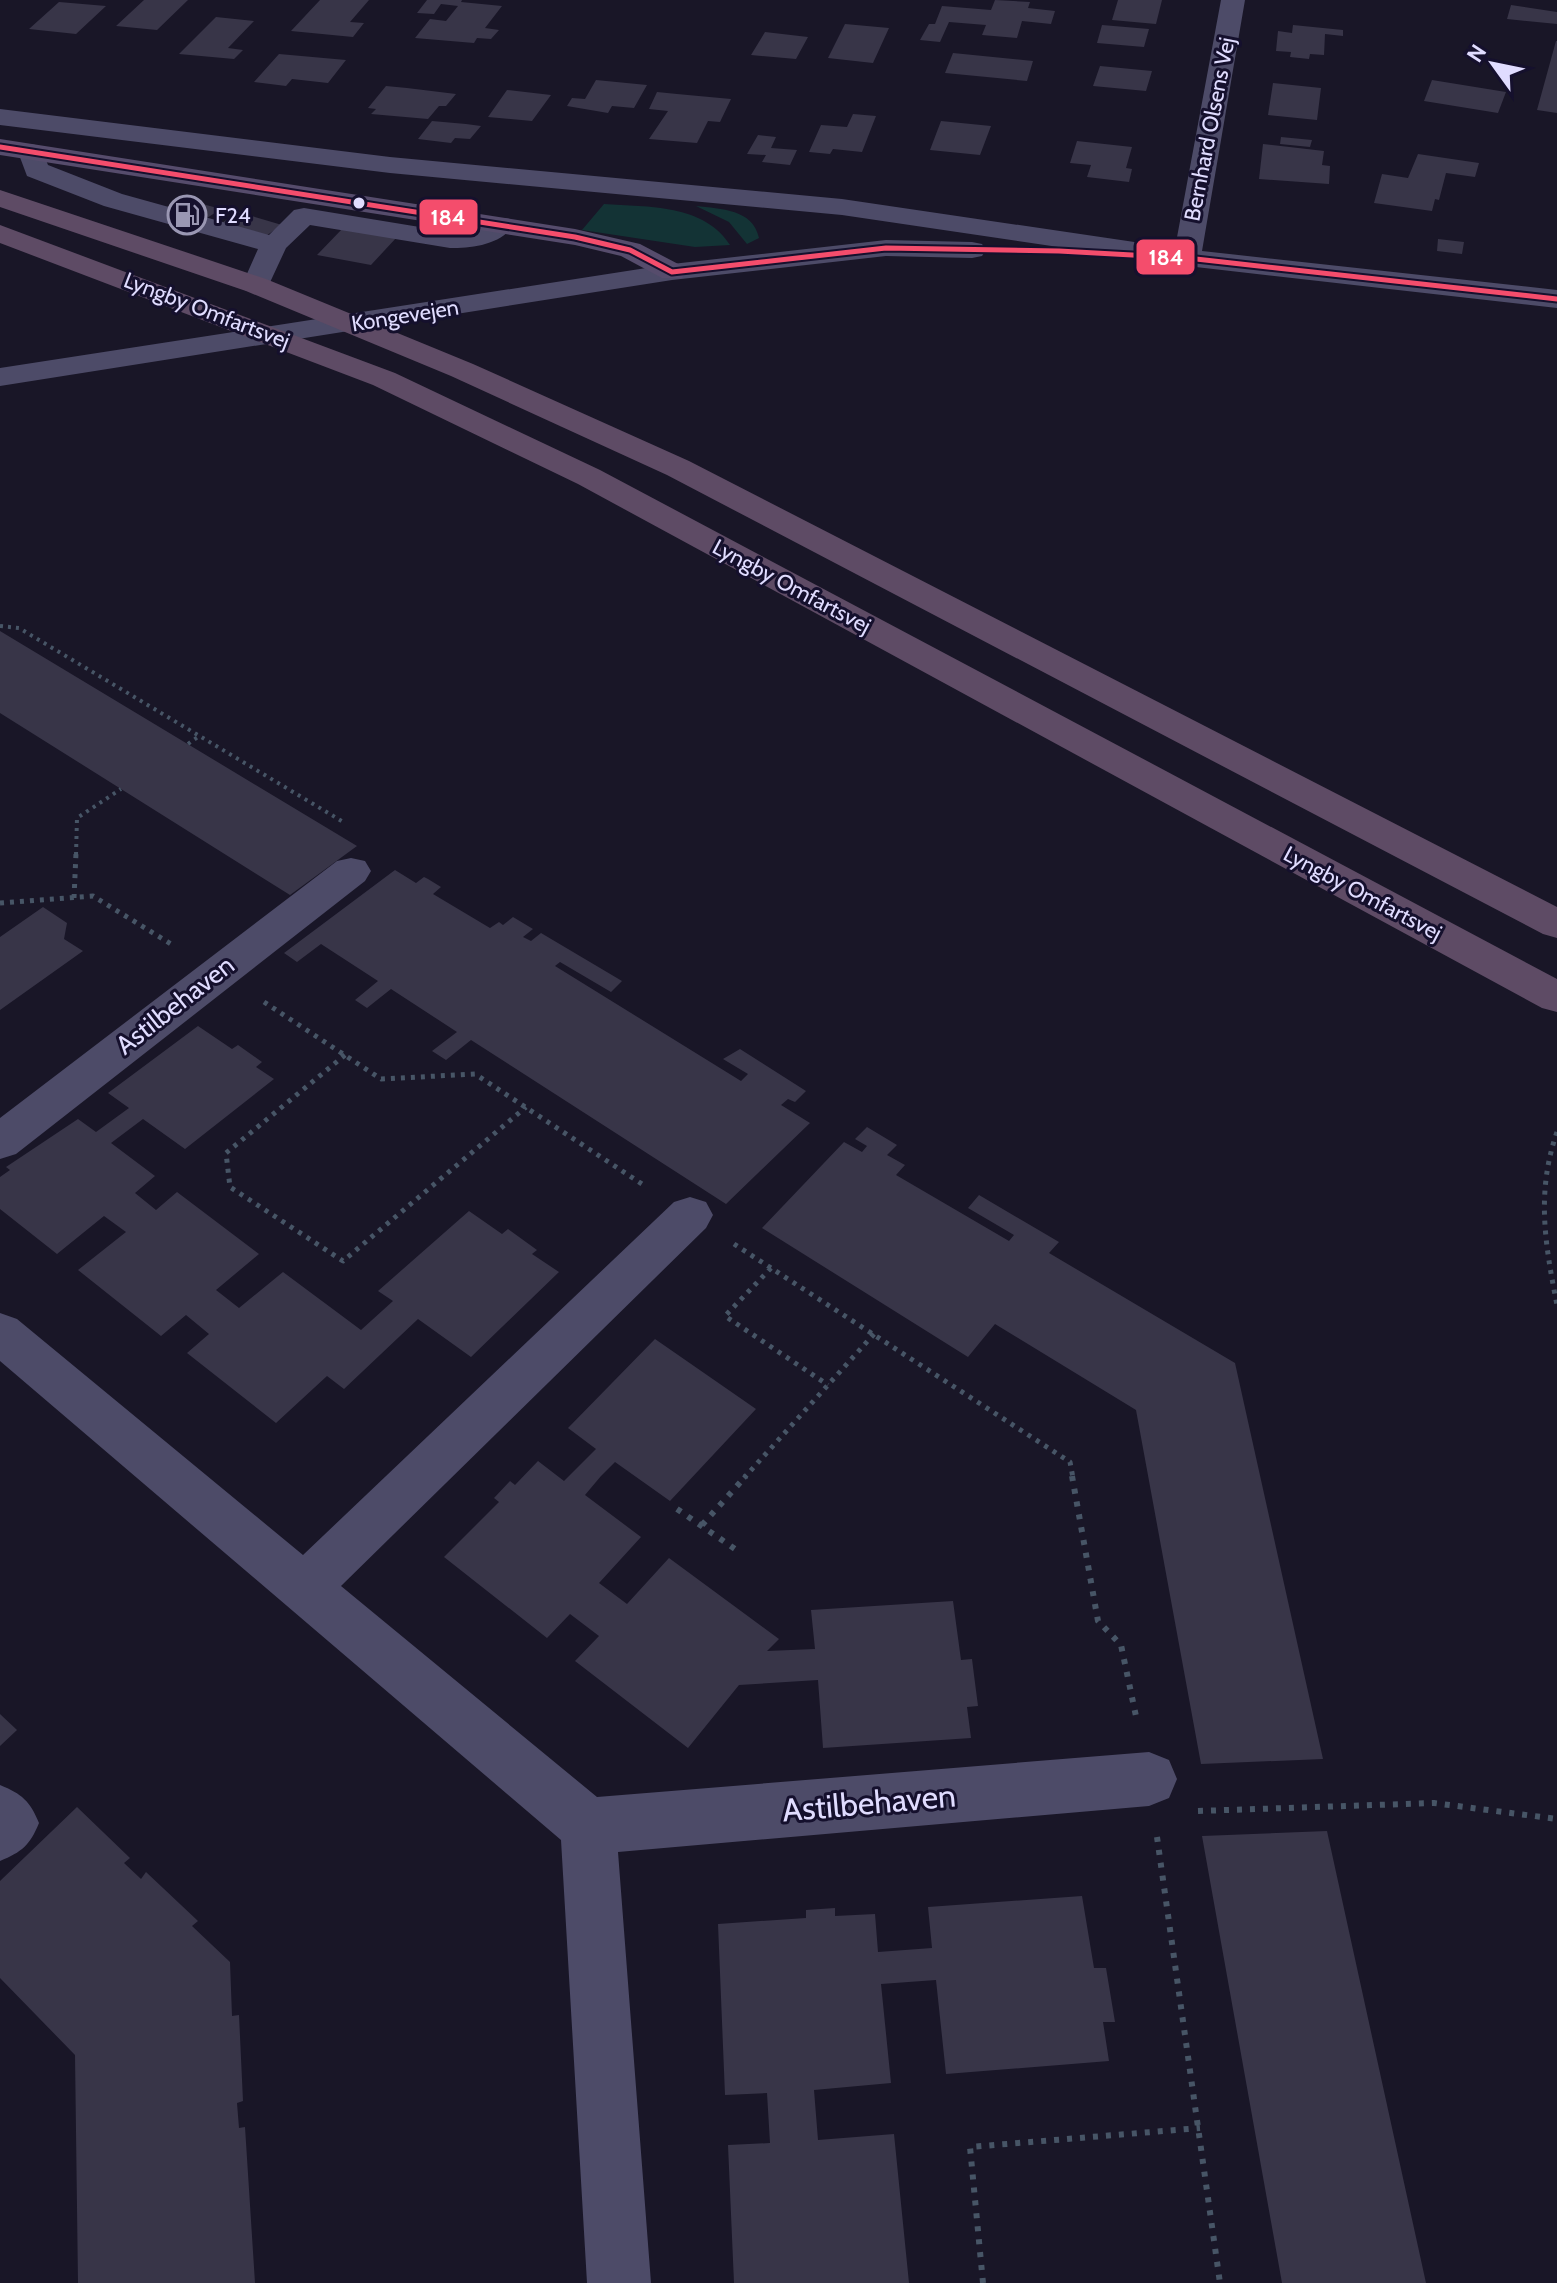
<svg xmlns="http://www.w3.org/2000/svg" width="1557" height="2283" font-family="Cabin,sans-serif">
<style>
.green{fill:#133335}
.building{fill:#383548}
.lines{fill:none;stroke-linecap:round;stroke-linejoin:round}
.path-far2{stroke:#475566;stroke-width:4;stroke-dasharray:3 5;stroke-linecap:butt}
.path-far1{stroke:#475566;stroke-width:5;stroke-dasharray:4 6;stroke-linecap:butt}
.path{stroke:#475566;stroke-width:6;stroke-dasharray:5 8;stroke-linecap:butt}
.minor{fill:#4d4b68;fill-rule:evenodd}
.major{fill:#564c6c;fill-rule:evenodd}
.highway{fill:#5e4b65;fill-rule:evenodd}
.bus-1-casing{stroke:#15102d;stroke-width:9}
.bus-1{stroke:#f44d6c;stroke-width:5}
.bus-dot{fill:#e0dcff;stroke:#15102d;stroke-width:3}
.labels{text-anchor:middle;stroke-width:6;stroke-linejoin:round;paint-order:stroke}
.far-street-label{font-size:22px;fill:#e0dcff;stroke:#15102d}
.far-poi-label{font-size:22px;fill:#e0dcff;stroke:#15102d;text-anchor:start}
.street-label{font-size:26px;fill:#e0dcff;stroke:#15102d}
.near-street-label{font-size:32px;fill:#e0dcff;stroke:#15102d}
.line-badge{stroke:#15102d;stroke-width:3}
.badge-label{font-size:22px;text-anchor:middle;font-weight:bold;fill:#fff}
</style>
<rect width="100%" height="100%" fill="#191627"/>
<path class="green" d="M604 204C648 207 704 204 730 245L695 247 582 230Z
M696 206C721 209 753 209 759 238L747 244 729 222Z"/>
<path class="building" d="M144 0H188L157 30 116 26Z
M320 0H369L350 22 364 23 353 37 291 31Z
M427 0H462L461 2 502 6 485 28 499 30 491 39 477 38 474 43 415 38 430 19 446 21 458 6 441 4 434 14 417 13Z
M995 0 1030 2 1028 8 1055 11 1051 24 1022 21 1017 38 982 35 986 25 949 22 940 42 920 40 929 24H935L942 6 991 10Z
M1118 0H1162L1156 24 1112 20Z
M59 2 106 6 76 34 29 29Z
M1511 5 1557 12V24L1507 19Z
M216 17 254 21 228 48 243 50 234 59 179 54Z
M845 24 889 28 873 63 828 58Z
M1102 25 1149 29 1144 47 1097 43Z
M1293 25 1343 30V36L1325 34 1324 55 1310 54 1309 59 1290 57 1291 52 1276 51 1278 31 1292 33Z
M765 32 808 37 796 59 751 55Z
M1556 41H1557V113L1537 110Z
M953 53 1033 61 1027 81 945 73Z
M279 54 346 60 328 83 292 79 286 86 254 82Z
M1100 66 1152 71 1146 91 1093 86Z
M596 80 647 85 634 108 612 106 608 113 567 106 572 98 585 99Z
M1432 80 1506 92 1498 113 1424 101Z
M1273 83 1321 88 1317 120 1268 115Z
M386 86 407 88 456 94 446 106H439L428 119 371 114 376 109 368 108Z
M507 90 551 95 532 121 488 117Z
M657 92 677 94 731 99 720 122 708 121 697 143 649 139 668 111 649 109Z
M853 114 876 116 862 152 833 149 830 154 809 152 821 125 847 127Z
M432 121 466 124 481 126 470 139 455 138 451 143 418 139Z
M941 121 991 126 980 155 930 150Z
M758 135 776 137 771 148 797 150 790 165 762 162 766 155 747 154Z
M1281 137 1312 140 1310 147 1280 144Z
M1077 141 1132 147 1126 168 1132 169 1129 182 1087 177 1091 165 1070 163Z
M1263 144 1324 151 1322 165 1330 166 1329 184 1259 179Z
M1418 154 1479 163 1475 177 1446 173 1439 200 1435 199 1432 211 1374 203 1382 174 1408 178Z
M180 198 221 209 196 225 157 214Z
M238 212 282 225 257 242 213 229Z
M343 228 397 237 371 265 317 255Z
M1438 239 1464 242 1462 254 1437 251Z
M0 631 357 846 290 895 0 713Z
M395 870 416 883 424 877 428 879 441 887 433 894 490 928 499 922 503 925 513 917 533 929 523 937 531 941 541 933 622 981 611 992 560 962 555 966 741 1081 748 1074 723 1059 740 1049 806 1091 795 1102 788 1099 781 1105 810 1123 726 1204 471 1040 446 1060 432 1051 457 1032 391 989 367 1008 355 1000 378 981 321 944 297 962 284 953Z
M43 907 67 923 64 939 83 951 0 1010V937Z
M198 1026 232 1049 238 1045 262 1062 256 1067 274 1079 185 1149 143 1119 111 1143 155 1176 135 1193 156 1210 177 1192 259 1254 216 1290 239 1308 283 1272 361 1330 393 1301 378 1291 469 1211 502 1234 508 1229 537 1250 532 1254 559 1272 471 1357 418 1319 344 1389 327 1376 276 1423 187 1353 209 1334 186 1315 161 1336 78 1270 126 1232 104 1216 57 1254 0 1209V1177L10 1170 6 1167 78 1119 96 1132 129 1108 108 1093Z
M867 1127 897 1145 887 1155 905 1165 896 1175 1009 1241 1014 1235 968 1208 979 1195 1059 1242 1049 1253 1235 1363 1323 1759 1201 1764 1136 1410 995 1324 968 1357 762 1228 844 1142 862 1152 867 1146 855 1139Z
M655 1339 756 1409 670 1501 615 1462 601 1476 585 1495 641 1537 599 1583 627 1604 669 1558 779 1639 767 1651 815 1649 811 1610 953 1601 961 1660 972 1659 974 1675 978 1706 967 1707 971 1738 823 1748 818 1680 739 1685 688 1748 575 1661 599 1636 570 1614 547 1638 444 1557 499 1502 494 1498 510 1481 515 1485 538 1461 564 1481 596 1449 568 1428Z
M0 1714 17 1730 0 1746Z
M77 1807 130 1858 124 1863 141 1879 146 1872 198 1921 192 1926 230 1962 232 2016 239 2015 243 2101 237 2103 239 2128 245 2127 255 2283H78L75 2055 0 1978V1881Z
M1327 1831 1426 2283H1282L1202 1836Z
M1082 1896 1094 1968H1106L1115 2022H1103L1109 2061 946 2074 936 1980 881 1984 891 2083 814 2090 818 2140 894 2134 909 2283H734L728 2145 770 2143 767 2093 725 2095 718 1924 806 1918V1910L835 1908V1916L875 1914 878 1952 932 1948 928 1907Z"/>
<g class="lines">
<path class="path-far2" d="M0 626 19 628 345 823
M188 744 199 736
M76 855 77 818 121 789"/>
<path class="path-far1" d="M74 898 76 853
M0 903 93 896 171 944
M264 1002 381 1079 475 1074 645 1186
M345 1055 226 1153 230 1187 343 1261 526 1107
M1557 1132C1536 1192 1545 1244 1557 1305
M734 1244 1070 1462 1073 1478
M771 1268 725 1316 828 1385
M744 1478 874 1334"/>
<path class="path" d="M1072 1476 1098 1621 1121 1645 1137 1721
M677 1509 735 1549
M702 1525 746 1476
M1198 1811 1434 1803 1557 1819
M1157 1837 1220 2283
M983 2283 970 2147 1200 2128"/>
<path class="minor" d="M1221 0H1245L1202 251 1557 290V308L1187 266 842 215 390 173 0 125V109L390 157 842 199 1175 248Z
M31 144 40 146 48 165 122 194 269 235 294 210 304 208 450 232C472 232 489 214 510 219L514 225C500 245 472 248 450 248L310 225 286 248 266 291H246L242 285 258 249 104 206 27 176 18 152Z
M886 240 972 242 982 244 986 250 982 256 972 258 886 256 672 280 0 386V368L672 264Z
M351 858 365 861 371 871 365 881 16 1154 0 1159V1118L337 861Z
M690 1197 706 1202 713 1215 706 1228 341 1586 597 1797 1149 1752 1169 1760 1177 1779 1169 1798 1149 1806 618 1852 651 2283H587L561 1840 0 1361V1313L17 1319 303 1555 674 1202Z
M0 1785C22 1794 30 1801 39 1823 30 1845 22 1852 0 1861Z"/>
<path class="major" d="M0 139 575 229 640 244 682 266 686 272 682 278H662L621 256 575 245 0 155Z"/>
<path class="highway" d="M0 190 266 279 473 364 689 461 1557 907V938L1543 934 667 475 451 376 246 291 0 207Z
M0 225 395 373 600 470 1557 979V1012L1542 1008 578 484 373 385 0 243Z"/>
<g class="bus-1-casing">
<path id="bus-1" d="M0 147 575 237 630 250 672 272 886 248 1059 251 1187 258 1557 299"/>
</g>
<use href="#bus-1" class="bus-1"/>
</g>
<defs>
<g id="fuel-ring" transform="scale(2)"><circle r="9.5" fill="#15102d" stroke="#9a97b3" stroke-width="1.5"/><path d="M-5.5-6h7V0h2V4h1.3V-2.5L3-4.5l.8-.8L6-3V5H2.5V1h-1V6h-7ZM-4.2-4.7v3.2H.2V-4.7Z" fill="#9a97b3"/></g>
</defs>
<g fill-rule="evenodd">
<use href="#fuel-ring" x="187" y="215"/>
</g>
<circle class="bus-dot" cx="359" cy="203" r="7"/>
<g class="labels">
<g class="far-street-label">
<text transform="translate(1209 129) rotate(-79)" y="8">Bernhard Olsens Vej</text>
<text transform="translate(207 310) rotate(21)" y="8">Lyngby Omfartsvej</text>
<text transform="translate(405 315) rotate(-9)" y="8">Kongevejen</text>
<text transform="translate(792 586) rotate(28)" y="8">Lyngby Omfartsvej</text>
<text transform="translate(1363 893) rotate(28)" y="8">Lyngby Omfartsvej</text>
</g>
<g class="far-poi-label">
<text x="215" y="223">F24</text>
</g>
<g class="street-label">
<text transform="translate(175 1005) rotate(-38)" y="9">Astilbehaven</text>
</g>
<g class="near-street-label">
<text transform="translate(869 1803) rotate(-5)" y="11">Astilbehaven</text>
</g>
</g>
<g class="line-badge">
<rect x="418" y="198" width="61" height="38" rx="8" fill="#f44d6c"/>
<rect x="1135" y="238" width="61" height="38" rx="8" fill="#f44d6c"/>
</g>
<g class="badge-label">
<text x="448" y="225">184</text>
<text x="1166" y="265">184</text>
</g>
<g transform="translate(1493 64) rotate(303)" stroke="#15102d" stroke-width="6" paint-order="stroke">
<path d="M0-6L14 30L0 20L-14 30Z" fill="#e0dcff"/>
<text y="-12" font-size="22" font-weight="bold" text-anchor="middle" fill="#e0dcff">N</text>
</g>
</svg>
